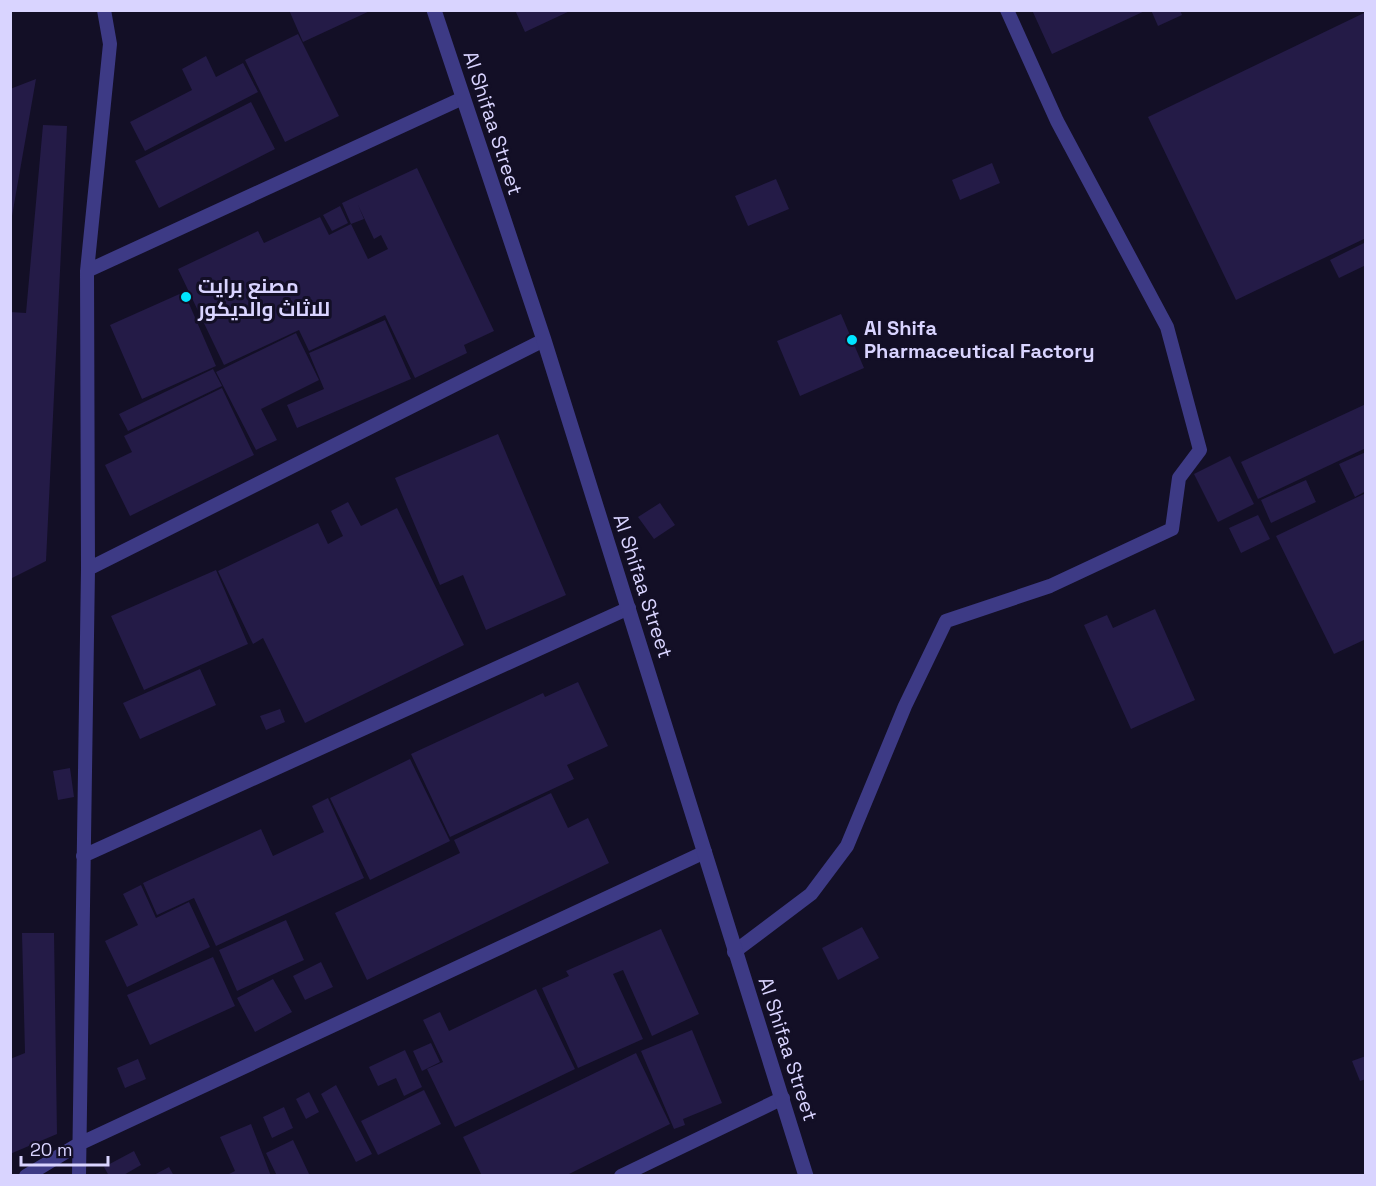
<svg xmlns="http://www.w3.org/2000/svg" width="1376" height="1186" font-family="'Space Grotesk',Cairo,sans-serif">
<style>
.building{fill:#241b47;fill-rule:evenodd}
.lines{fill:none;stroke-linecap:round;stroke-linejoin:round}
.service{stroke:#3d3a85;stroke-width:14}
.tertiary{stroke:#3d3a85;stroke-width:15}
.poi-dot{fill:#00e5ff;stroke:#130f26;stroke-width:2}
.labels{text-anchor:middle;stroke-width:6;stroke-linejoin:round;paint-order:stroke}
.street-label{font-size:20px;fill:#d9d4ff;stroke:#130f26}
.poi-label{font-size:20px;font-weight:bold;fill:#d9d4ff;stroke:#130f26;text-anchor:start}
</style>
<rect width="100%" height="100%" fill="#130f26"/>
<path class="building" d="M289 10H372L303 42Z
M515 10H572L525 32Z
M1032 10H1147L1052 54Z
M1151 10H1180L1182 15 1158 26Z
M1366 12V238L1236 300 1148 117Z
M298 34 339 116 285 142 245 60Z
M206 56 216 77 243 63 258 92 145 151 130 122 192 90 182 69Z
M36 79 12 216H10V89Z
M251 102 275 149 159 208 135 161Z
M43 125 67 126 46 561 10 579V312L26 313Z
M992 163 1000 183 960 200 952 180Z
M417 168 494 331 464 345 467 353 415 378 385 315 309 351 299 330 224 365 178 269 258 231 264 243 320 217 329 235 351 224 342 203ZM358 205 374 239 381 235 388 249 368 259 351 224 364 219Z
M776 179 789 209 748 226 735 196Z
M340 206 348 223 332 231 323 215Z
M1366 242V265L1339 278 1330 260Z
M184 292 216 366 142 399 110 325Z
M841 314 864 368 800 396 777 341Z
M385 320 411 379 297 428 287 405 324 389 309 353Z
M296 333 319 380 261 409 277 440 256 450 216 372Z
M213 369 222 386 128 431 119 414Z
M222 388 254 455 130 516 105 465 132 452 124 436Z
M1366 404V448L1258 499 1241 462Z
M498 434 566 595 486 630 463 575 440 585 395 478Z
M1366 452V491L1355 497 1339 464Z
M1230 456 1254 504 1218 522 1194 474Z
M1306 480 1316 502 1271 523 1261 500Z
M1366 493V639L1334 654 1276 536Z
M348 502 361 526 397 508 464 645 305 723 263 638 253 644 218 571 318 523 328 544 343 536 331 511Z
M660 503 675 525 654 539 638 517Z
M1258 515 1270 539 1241 553 1229 528Z
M216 570 248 644 144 690 111 616Z
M1155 609 1195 700 1131 729 1084 625 1107 615 1113 628Z
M200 669 216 705 140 739 123 703Z
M578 682 608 746 567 765 574 779 450 837 411 754 543 693 545 697Z
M280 709 285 722 266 730 260 716Z
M410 759 450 841 370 880 330 798Z
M70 768 74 797 58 800 53 771Z
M551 793 568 828 588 818 609 863 367 980 335 913 460 853 454 840Z
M328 798 364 878 216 946 194 898 157 915 143 883 261 829 273 856 324 832 312 806Z
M141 885 156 918 189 902 210 947 127 987 105 941 138 925 123 894Z
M286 920 304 960 237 991 219 950Z
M862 927 879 958 838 980 822 948Z
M661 929 699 1014 652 1036 623 970 613 974 643 1039 578 1068 542 988 569 976 566 971Z
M22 933H54L57 1134 10 1154V1059L25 1053Z
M213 957 235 1006 150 1045 127 995Z
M321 962 333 987 305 1000 293 976Z
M273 979 292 1012 255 1032 237 998Z
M536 989 575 1069 455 1127 427 1069 443 1062 423 1020 440 1012 449 1031Z
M692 1030 722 1103 683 1119 685 1125 674 1129 641 1051Z
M431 1043 440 1062 422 1071 413 1051Z
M405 1050 422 1087 404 1096 396 1078 378 1086 369 1067Z
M636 1053 670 1124 565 1176H482L463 1137Z
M1366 1056V1079L1360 1081 1352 1061Z
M138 1059 146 1079 125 1088 117 1068Z
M336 1085 372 1154 356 1162 321 1094Z
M424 1090 441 1124 378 1155 361 1121Z
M309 1092 319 1112 306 1119 296 1099Z
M284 1107 293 1128 272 1138 263 1117Z
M251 1124 271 1176H225L235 1171 220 1137Z
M293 1140 310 1176H277L266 1153Z
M134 1151 141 1165 122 1176H109L104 1167Z
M169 1167 174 1176H152Z"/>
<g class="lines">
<path class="service" d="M87 271 463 98
M88 569 544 340
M83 856 629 608
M734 952 811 894 847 846 905 706 946 621 1050 586 1172 529 1179 478 1200 450 1167 327 1057 121 1007 10
M26 1176 79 1144 705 852
M79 1176 88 569 87 271 110 44 104 10
M621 1176 783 1098"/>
<path class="tertiary" d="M434 10 544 340 806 1176"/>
</g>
<g class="poi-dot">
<circle cx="186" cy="297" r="6"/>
<circle cx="852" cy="340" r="6"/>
</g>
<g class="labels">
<g class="street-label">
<text transform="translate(493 123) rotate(72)" y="7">Al Shifaa Street</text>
<text transform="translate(643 586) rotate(72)" y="7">Al Shifaa Street</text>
<text transform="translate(788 1049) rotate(72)" y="7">Al Shifaa Street</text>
</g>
<g class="poi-label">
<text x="198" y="293">مصنع برايت<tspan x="198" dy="23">للاثاث والديكور</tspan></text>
<text x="864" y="335">Al Shifa<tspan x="864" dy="23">Pharmaceutical Factory</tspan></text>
</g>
</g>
<rect width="1376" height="1186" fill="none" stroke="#d9d4ff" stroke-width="24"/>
<path d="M21 1156v9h87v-9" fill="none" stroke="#d9d4ff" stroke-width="3"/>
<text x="30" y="1156" font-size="18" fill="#d9d4ff" stroke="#130f26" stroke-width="4.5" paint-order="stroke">20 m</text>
</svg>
